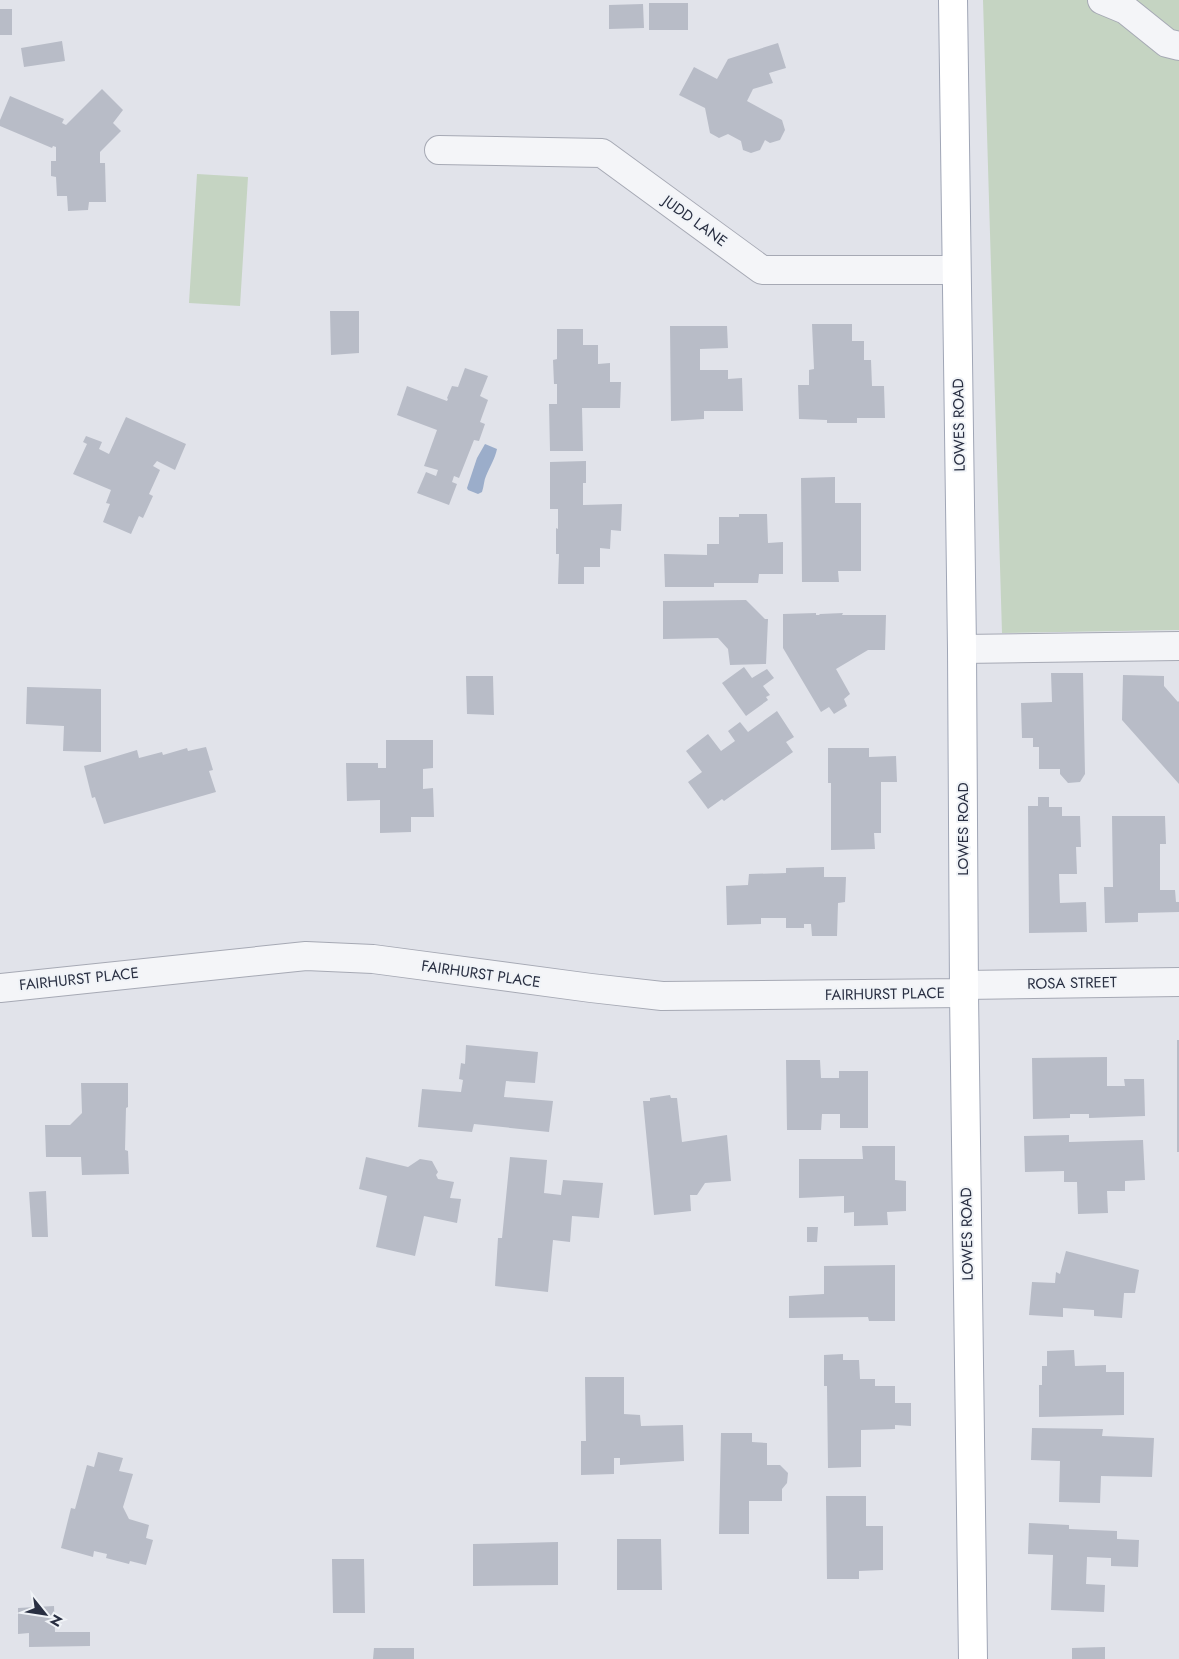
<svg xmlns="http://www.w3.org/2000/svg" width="1179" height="1659" font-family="Jost,sans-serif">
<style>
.green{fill:#c5d4c2}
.water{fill:#9badca}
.building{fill:#b8bcc7}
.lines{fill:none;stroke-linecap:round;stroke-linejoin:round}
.minor-casing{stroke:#a6a9b4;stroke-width:30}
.major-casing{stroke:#a0a6b6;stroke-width:30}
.minor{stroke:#f4f5f8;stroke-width:28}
.major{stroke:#fff;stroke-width:28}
.labels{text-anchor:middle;stroke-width:4;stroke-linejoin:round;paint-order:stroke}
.street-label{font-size:15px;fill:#292f42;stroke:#f0f3f7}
</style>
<rect width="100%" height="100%" fill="#e1e3ea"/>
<path class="green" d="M983 0H1179V630L1002 633Z
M197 174 248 177 240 306 189 303Z"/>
<path class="water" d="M485 444 497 449C495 459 490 466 486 476 484 480 484 486 482 492L478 494 468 490 467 488 477 458Z"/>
<path class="building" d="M649 3H688V30H649Z
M643 4 644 28 609 29V5Z
M0 9H12V35H0Z
M62 41 65 61 24 67 21 48Z
M778 43 786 68 769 73 773 83 753 89 747 101 782 120 785 130 780 140 770 143 765 140 760 150 751 153 743 150 741 141 728 134 719 138 710 133 705 108 679 95 694 67 717 79 728 59Z
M102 89 123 110 113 123 121 131 100 152V163H105L106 202H89L88 210 68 211 67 196H57L56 177 51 176V161H56V147L53 146 52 148 0 126V120L10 96 64 119 62 123 66 125Z
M330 311H359V353L331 355Z
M812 324H852V341H864V360H871L872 386H884L885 418H857V423H827V420L799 419 798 385H809V370L814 369Z
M670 326H727L728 348 700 349V370H728V379L742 378 743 411H704V419L671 421Z
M557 329H583V345H598V364L610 363V382H621L620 408H582L583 451H550L549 404H557V384H554L553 360 557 359Z
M465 368 488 376 480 396 488 400 480 422 485 424 479 441 474 440 459 478 454 476 452 482 457 484 449 505 417 493 426 472 436 476 438 470 424 466 437 430 397 415 407 386 447 401 448 399 447 398 452 386 458 387Z
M126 417 186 444 175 470 157 461 153 466 160 470 149 494 153 496 143 518 139 516 131 534 103 522 110 504 106 503 111 490 73 474 87 444 83 442 86 436 102 442 99 449 109 454Z
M586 461V483H583V505L622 504 621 531 611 530 610 549 600 548V567H584V584H558L559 554H556V528L558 529V509H550V462Z
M835 477V503H861V571H838L839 582H802L801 478Z
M739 514H767L768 543 783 542V574H759L758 583H714V587H665L664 554 707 555V544H719V517H739Z
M746 600 765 619H768L766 664 730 665 728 649 718 638 663 639V601Z
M816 613V615H819L820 614 843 613 842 615H886L885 650H868L836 669 850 694 844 699 847 706 834 714 829 707 821 712 783 648V614Z
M744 667 752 678 767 669 774 678 763 686 770 695 766 697 768 700 746 716 722 683Z
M1051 673H1083L1085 774 1080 782 1068 783 1060 774V769H1039V747H1033V738H1022L1021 703 1052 702Z
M1123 675 1164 676V686L1178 702 1179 701V784L1122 720Z
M466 676H493L494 715 467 714Z
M27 687 101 689V752L63 751 64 726 26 724Z
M777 711 794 737 786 742 793 752 724 801 722 799 708 809 688 782 702 772 686 751 708 734 721 751 735 741 728 731 740 722 748 732Z
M386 740H433V768L423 769V789L433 788 434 817H411V832L380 833V800L347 801 346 763H378V768H386Z
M206 747 213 770 209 771 216 792 104 824 95 797 92 798 84 766 137 750 139 758 162 752 163 755 187 748 188 751Z
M828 748H869V757L896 756 897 782H881V833H874L875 849 831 850V783H828Z
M1038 797H1049V807H1062V816H1080L1081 847H1076L1077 874H1059L1060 903 1086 902 1087 932 1029 933 1028 806H1038Z
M1112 816H1165L1166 844H1160V890H1175L1176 902H1179V912L1138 913V922L1105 923 1104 887H1113Z
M824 867V877H846L845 902 838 903 837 936H812L811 924H804V928H786V918H761V924L727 925 726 886 748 885 749 874 786 873V868Z
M1177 1040H1179V1152H1177Z
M466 1045 538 1052 535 1083 506 1081 504 1097 553 1101 549 1132 474 1124 472 1132 418 1127 422 1089 461 1092 463 1080 459 1079 461 1063 465 1064Z
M1107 1057V1086H1125L1124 1079H1144L1145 1116 1089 1118V1114H1070V1118L1033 1119 1032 1058Z
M786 1060H820L821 1078H839V1071H868V1128H840V1114H822L821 1130H787Z
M81 1083H128V1107L126 1108 125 1150 128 1151 129 1174 82 1175 81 1157H46L45 1125H70L82 1113Z
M670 1095 671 1098H677L682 1142 727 1135 731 1181 705 1183 697 1195H690L691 1211 654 1215 643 1101H650V1098Z
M1069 1135V1142L1143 1140 1145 1180 1125 1181V1191H1107L1108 1213 1078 1214 1077 1182H1064V1171L1025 1172 1024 1136Z
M862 1146H895V1180L906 1181V1211L887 1212 888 1225 854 1226V1212L844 1213V1196L799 1198V1159H863Z
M366 1157 408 1167 420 1159 432 1161 438 1172 436 1175 438 1179 454 1182 450 1198 461 1199 457 1223 424 1216 415 1256 376 1247 387 1196 359 1189Z
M510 1157 547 1160 544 1193 561 1195 563 1180 603 1183 599 1218 572 1216 570 1242 553 1240 548 1292 495 1286 498 1238H502Z
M46 1191 48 1237H32L29 1192Z
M807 1227H818L817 1242H807Z
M1066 1251 1139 1270 1135 1293H1124L1122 1318 1094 1316V1310L1063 1308V1317L1029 1315 1032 1282 1055 1283 1056 1272 1060 1274Z
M895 1265V1321H869L868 1317 789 1318V1296L824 1294V1266Z
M1074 1350 1075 1366 1106 1365V1372H1124V1415L1039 1417V1385H1042V1366H1047V1351Z
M843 1354V1360H859L860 1379H875V1386H895V1403H911V1426L895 1425V1429L861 1430V1467L828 1468 827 1386H824V1355Z
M585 1377H624V1414L640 1415 641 1426 683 1425 684 1461 620 1465V1458H614V1474L581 1475V1441H586Z
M1032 1428 1103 1429 1102 1436 1154 1438 1152 1477 1101 1476 1100 1503 1059 1502 1060 1461 1031 1460Z
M721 1433H752V1442L767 1443V1465H780L788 1473 787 1483 782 1489V1501H749V1534H719Z
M98 1452 123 1458 119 1471 133 1474 123 1507 129 1519 149 1525 146 1538 153 1540 146 1565 130 1561 129 1564 106 1558 107 1554 94 1551 93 1557 61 1548 71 1508 75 1509 87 1465 94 1467Z
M826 1496H866V1526H883V1570L859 1571V1579H827Z
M1029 1523 1069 1525V1529L1117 1531V1539L1139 1540 1138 1567 1111 1566V1558L1087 1557 1086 1584 1105 1585 1104 1612 1051 1610 1053 1555 1028 1554Z
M617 1539H661L662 1590H617Z
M558 1542V1585L473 1586V1544Z
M332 1559H364L365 1613H333Z
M54 1606 55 1632H90V1646L29 1647V1633L18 1634V1608Z
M1105 1647V1659H1072V1648Z
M374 1648H414V1659H373Z"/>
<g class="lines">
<g class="minor-casing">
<path id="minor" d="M1102 0 1126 10 1167 43 1179 46
M439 150 602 153 762 270H956
M962 649 1179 646
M964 985 1179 982
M0 988 306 956 373 959 591 988 662 996 964 993"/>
</g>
<g class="major-casing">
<path id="major" d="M953 0 962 649 964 993 973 1659"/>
</g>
<use href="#minor" class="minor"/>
<use href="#major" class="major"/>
</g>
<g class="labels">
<g class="street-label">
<text transform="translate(695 221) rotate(36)" y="5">JUDD LANE</text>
<text transform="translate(959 425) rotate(-91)" y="5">LOWES ROAD</text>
<text transform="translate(963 829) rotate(-90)" y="5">LOWES ROAD</text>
<text transform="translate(481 974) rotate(8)" y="5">FAIRHURST PLACE</text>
<text transform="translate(79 979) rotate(-6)" y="5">FAIRHURST PLACE</text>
<text transform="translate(1072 983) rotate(-1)" y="5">ROSA STREET</text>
<text transform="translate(885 994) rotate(-1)" y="5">FAIRHURST PLACE</text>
<text transform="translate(967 1234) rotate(-91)" y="5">LOWES ROAD</text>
</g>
</g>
<g transform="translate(45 1614) rotate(120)" stroke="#f0f3f7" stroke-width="4" paint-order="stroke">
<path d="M0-4L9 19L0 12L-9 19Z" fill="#292f42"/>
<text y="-8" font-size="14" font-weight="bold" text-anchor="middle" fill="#292f42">N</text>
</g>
</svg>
